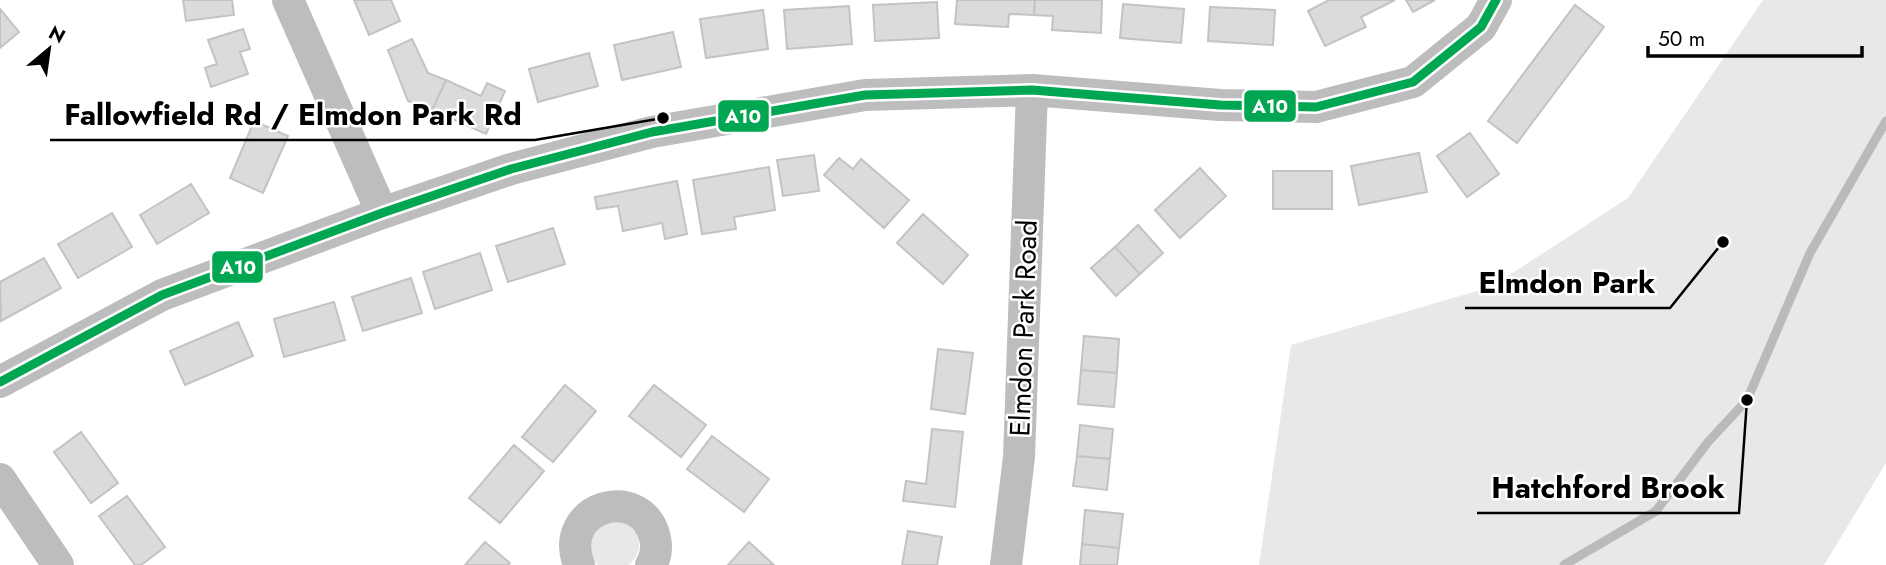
<svg xmlns="http://www.w3.org/2000/svg" width="1886" height="565" font-family="Jost,sans-serif">
<style>
.green{fill:#e8e8e8}
.lines{fill:none;stroke-linecap:round;stroke-linejoin:round}
.stream{stroke:#bababa;stroke-width:9}
.building{fill:#dbdbdb;stroke:#c3c3c3;stroke-width:2}
.minor{stroke:#bdbdbd;stroke-width:32}
.bus-1-casing{stroke:#fff;stroke-width:14}
.bus-1{stroke:#00a651;stroke-width:9}
.labels{text-anchor:middle;stroke-width:5;stroke-linejoin:round;paint-order:stroke}
.street-label{font-size:28px;fill:#000;stroke:#fff}
.leader{fill:none;stroke:#000;stroke-width:2.5}
.callout-dot{fill:#000;stroke:#fff;stroke-width:2.5}
.callout-label{font-size:30px;text-anchor:middle;font-weight:bold;fill:#000;stroke:#fff;stroke-width:5;stroke-linejoin:round;paint-order:stroke}
.line-badge{stroke:#fff;stroke-width:2.5}
.badge-label{font-size:19px;text-anchor:middle;font-weight:bold;fill:#fff}
</style>
<rect width="100%" height="100%" fill="#fff"/>
<path class="green" d="M1763 0H1886V463L1824 565H1259L1291 345 1491 287 1628 198Z
M613 517 635 529C641 543 641 554 629 565H598L588 554 591 529Z"/>
<g class="lines">
<path class="stream" d="M1564 565 1656 511 1708 442 1747 400 1810 253 1886 121"/>
</g>
<path class="building" d="M183 0H232L234 15 186 21Z
M354 0H391L400 21 369 35Z
M957 0H1035L1034 15 1009 14 1008 27 955 24Z
M1035 0H1102L1101 33 1052 30 1053 16 1034 15Z
M1329 0H1395L1361 17 1366 27 1325 46 1308 11Z
M1406 0H1435L1413 12Z
M937 2 939 38 875 41 873 5Z
M1123 4 1184 9 1181 43 1120 38Z
M1575 5 1604 27 1517 143 1488 121Z
M849 6 852 44 787 49 784 10Z
M1210 7 1275 10 1273 45 1208 41Z
M0 9 19 32 0 48Z
M763 10 768 49 706 58 700 19Z
M243 29 250 49 240 52 248 74 211 87 205 68 217 64 208 40Z
M673 32 681 67 622 80 614 45Z
M412 39 428 73 446 80 432 110 408 101 388 50Z
M589 53 598 86 538 102 529 69Z
M446 80 481 96 487 83 505 91 486 134 432 110Z
M254 121 288 136 263 193 230 178Z
M1470 133 1499 174 1467 197 1437 156Z
M1419 153 1427 192 1359 205 1351 166Z
M814 155 819 191 783 196 777 160Z
M839 158 853 169 861 159 909 200 884 228 824 175Z
M769 167 775 210 734 217 736 229 702 234 693 180Z
M1200 168 1226 196 1180 238 1155 210Z
M1273 171H1332V209H1273Z
M677 181 687 234 665 239 662 223 623 231 618 206 597 209 595 197Z
M191 184 209 213 157 244 140 215Z
M112 213 132 247 78 278 58 244Z
M923 214 968 255 943 284 897 243Z
M1138 225 1163 253 1140 274 1115 247Z
M553 228 565 264 508 282 496 246Z
M1115 247 1140 274 1116 296 1091 268Z
M480 253 492 290 435 309 423 272Z
M44 258 61 288 1 321 0 282Z
M411 278 422 313 363 331 352 297Z
M334 302 345 340 284 357 274 319Z
M238 322 253 356 185 385 170 351Z
M1084 336 1119 339 1117 373 1081 370Z
M938 349 973 353 965 414 931 409Z
M1081 370 1117 373 1114 407 1078 404Z
M565 385 596 411 553 462 522 437Z
M654 385 706 425 681 457 629 416Z
M1080 425 1113 429 1110 459 1077 456Z
M932 429 963 432 955 507 903 501 906 481 926 484Z
M81 432 118 483 91 503 54 452Z
M712 436 769 479 744 512 687 469Z
M514 445 544 471 500 523 469 498Z
M1077 456 1110 459 1107 490 1073 486Z
M127 496 165 547 141 565H135L99 516Z
M1085 510 1123 514 1119 548 1082 544Z
M908 531 942 537 937 565H902Z
M485 542 510 563 508 565H465Z
M749 542 774 565H728Z
M1082 544 1119 548 1117 565H1080Z"/>
<g class="lines">
<path class="minor" d="M288 0 382 213
M0 382 162 295 382 213 511 169 652 132 865 95 1032 90 1220 105 1316 107 1413 82 1481 27 1496 0
M0 479 58 565
M579 565C556 506 642 482 655 538 657 547 656 557 651 565
M1006 565 1019 457 1032 90"/>
<g class="bus-1-casing">
<path id="bus-1" d="M0 382 162 295 382 213 511 169 652 132 865 95 1032 90 1220 105 1316 107 1413 82 1481 27 1496 0"/>
</g>
<use href="#bus-1" class="bus-1"/>
</g>
<g class="labels">
<g class="street-label">
<text transform="translate(1023 328) rotate(-88)" y="10">Elmdon Park Road</text>
</g>
</g>
<path class="leader" d="M663 118L535 140H50M1723 242L1670 308H1465M1747 400L1739 513H1477"/>
<g class="callout-dot">
<circle cx="663" cy="118" r="7"/>
<circle cx="1723" cy="242" r="7"/>
<circle cx="1747" cy="400" r="7"/>
</g>
<g class="callout-label">
<text x="293" y="125">Fallowfield Rd / Elmdon Park Rd</text>
<text x="1567" y="293">Elmdon Park</text>
<text x="1608" y="498">Hatchford Brook</text>
</g>
<g class="line-badge">
<rect x="1243" y="89" width="54" height="34" rx="7" fill="#00a651"/>
<rect x="717" y="99" width="53" height="34" rx="7" fill="#00a651"/>
<rect x="211" y="250" width="53" height="34" rx="7" fill="#00a651"/>
</g>
<g class="badge-label">
<text x="1270" y="113">A10</text>
<text x="743" y="123">A10</text>
<text x="238" y="274">A10</text>
</g>
<g transform="translate(49 49) rotate(29)" stroke="#ffffff" stroke-width="5" paint-order="stroke">
<path d="M0-5L12 26L0 18L-12 26Z" fill="#000000"/>
<text y="-10" font-size="19" font-weight="bold" text-anchor="middle" fill="#000000">N</text>
</g>
<path d="M1648 46v10h214v-10" fill="none" stroke="#000000" stroke-width="3.5"/>
<text x="1658" y="46" font-size="21" fill="#000000" stroke="#ffffff" stroke-width="5" paint-order="stroke">50 m</text>
</svg>
